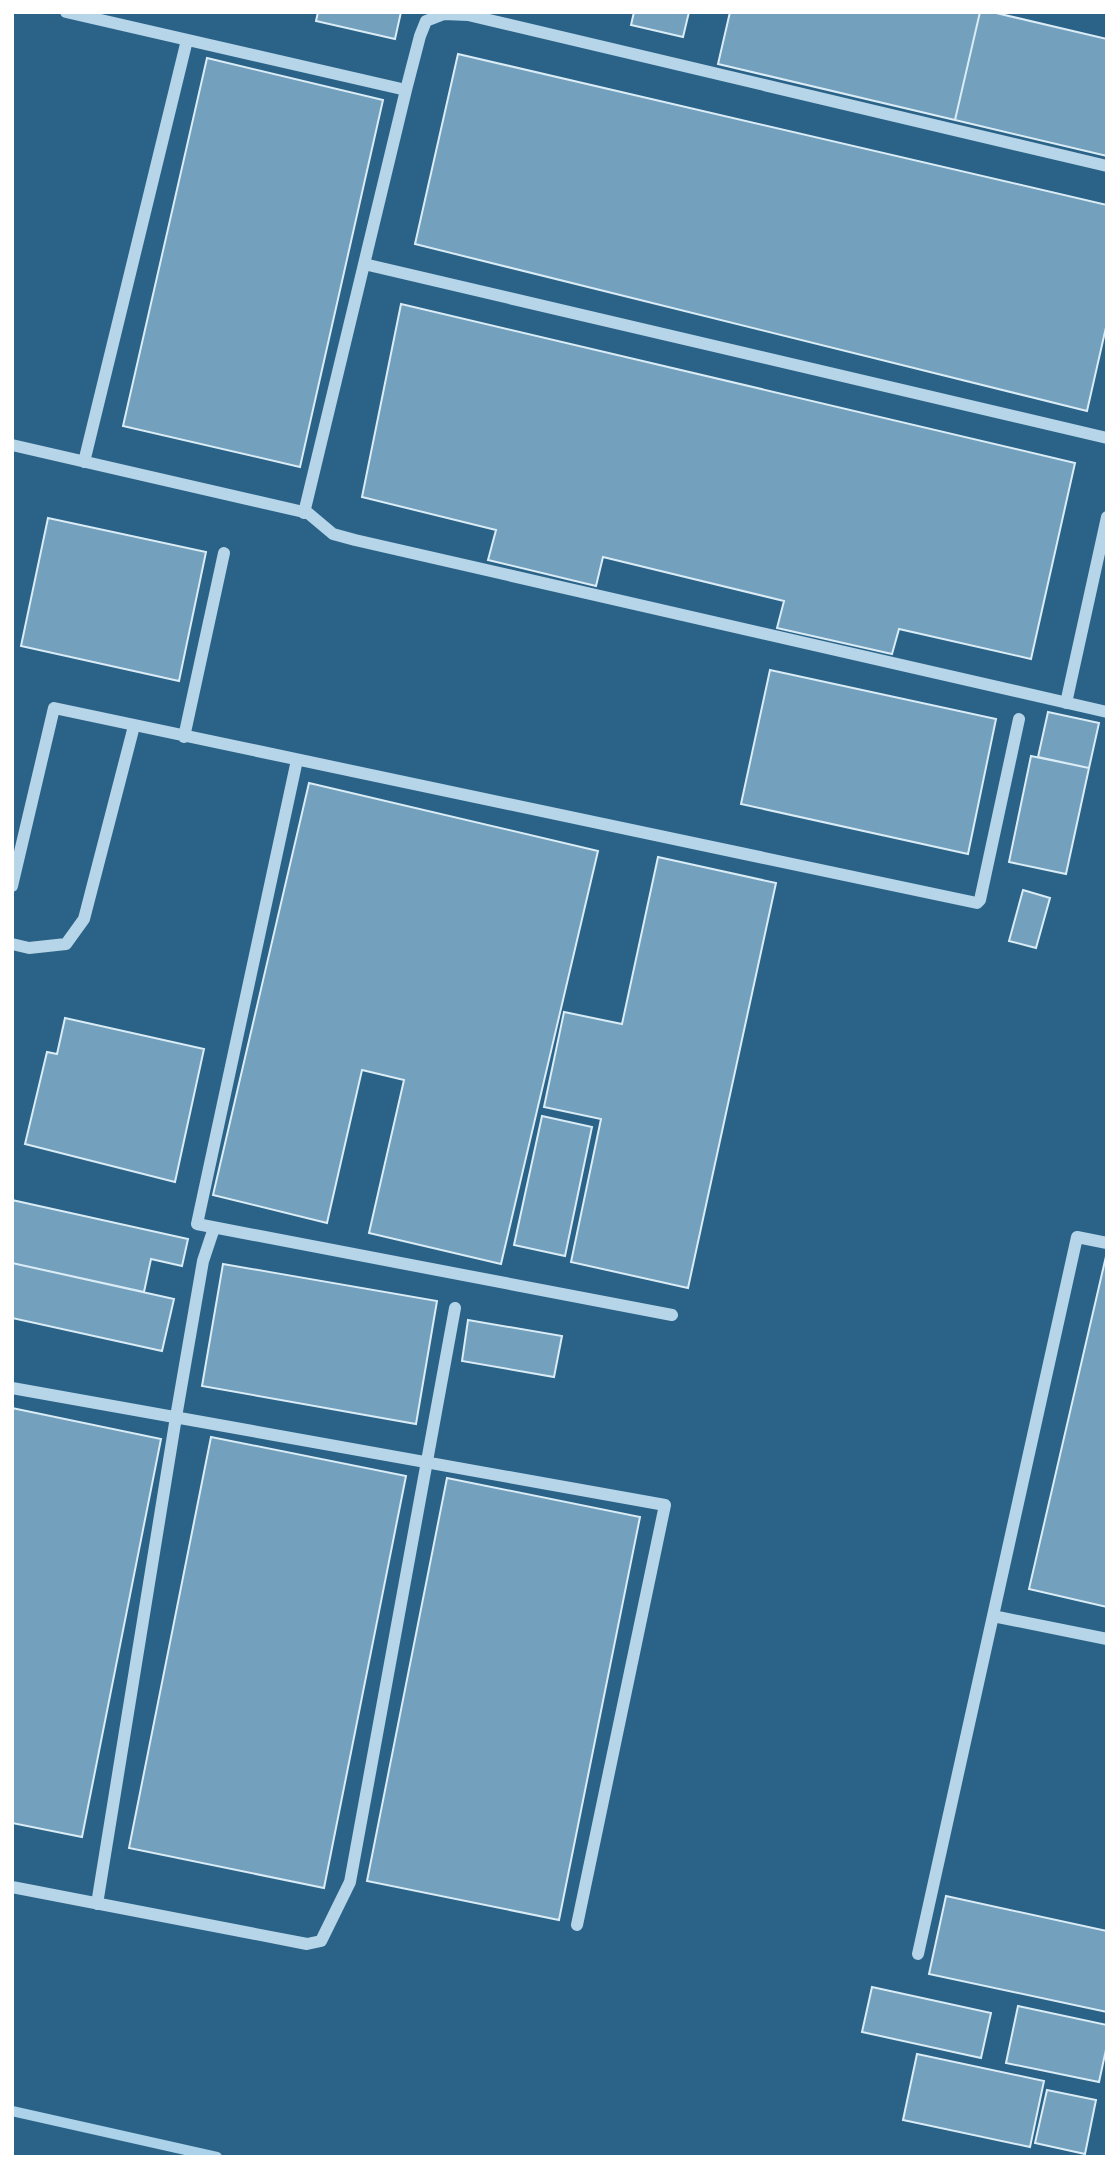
<svg xmlns="http://www.w3.org/2000/svg" width="1119" height="2169" font-family="Rubik,sans-serif">
<style>
.lines{fill:none;stroke-linecap:round;stroke-linejoin:round}
.stream{stroke:#abd2e8;stroke-width:10}
.building{fill:#72a0bd;stroke:#daecf6;stroke-width:2}
.minor{stroke:#b6d5e8;stroke-width:12}
</style>
<rect width="100%" height="100%" fill="#2a6387"/>
<g class="lines">
<path class="stream" d="M12 2111 217 2157"/>
</g>
<path class="building" d="M318 12H401L395 39 316 21Z
M634 12H689L683 37 631 25Z
M730 12H980L955 120 718 64Z
M980 12H992L1107 39V156L955 120Z
M458 54 1107 205V323L1087 411 415 244Z
M207 58 383 100 300 467 123 426Z
M401 304 1075 463 1031 659 899 629 892 654 777 628 784 601 603 557 596 586 488 560 496 530 362 497Z
M48 518 206 552 179 681 21 646Z
M770 670 996 719 968 854 741 804Z
M1048 712 1099 723 1089 768 1038 757Z
M1031 756 1089 768 1066 874 1009 862Z
M309 783 598 851 501 1264 369 1233 404 1080 362 1070 327 1223 213 1195Z
M658 857 776 883 688 1288 571 1262 601 1119 544 1107 564 1012 622 1024Z
M1023 890 1050 898 1036 948 1009 941Z
M65 1018 204 1049 175 1182 25 1144 47 1052 57 1054Z
M542 1116 592 1127 565 1256 514 1245Z
M12 1200 188 1239 182 1266 151 1259 144 1292 12 1263Z
M1107 1252V1607L1029 1589Z
M12 1263 174 1299 162 1351 12 1318Z
M223 1264 437 1301 416 1424 202 1386Z
M468 1320 562 1336 554 1377 462 1361Z
M12 1408 161 1439 82 1837 12 1823Z
M211 1437 406 1476 324 1888 129 1848Z
M447 1478 640 1517 559 1920 367 1881Z
M946 1896 1107 1931V2012L929 1974Z
M872 1987 991 2013 981 2058 862 2032Z
M1018 2006 1107 2025V2045L1099 2082 1006 2063Z
M917 2054 1044 2081 1030 2147 903 2120Z
M1047 2090 1096 2100 1085 2154 1035 2143Z"/>
<g class="lines">
<path class="minor" d="M66 12 406 90 420 36 426 21 444 14 468 15 1107 166
M364 264 1107 438
M12 445 308 513 333 534 355 540 1107 712
M84 462 187 40
M304 513 406 90
M1066 703 1107 517
M184 737 224 553
M297 760 197 1224 672 1315
M12 886 54 708 977 903 980 900 1019 719
M12 944 29 948 66 944 84 919 134 726
M12 1388 665 1505 577 1925
M993 1616 1107 1639
M12 1887 307 1944 321 1941 350 1882 455 1308
M97 1904 176 1417 203 1261 214 1228
M918 1954 1077 1237 1107 1243"/>
</g>
<rect width="1119" height="2169" fill="none" stroke="#ffffff" stroke-width="28"/>
</svg>
